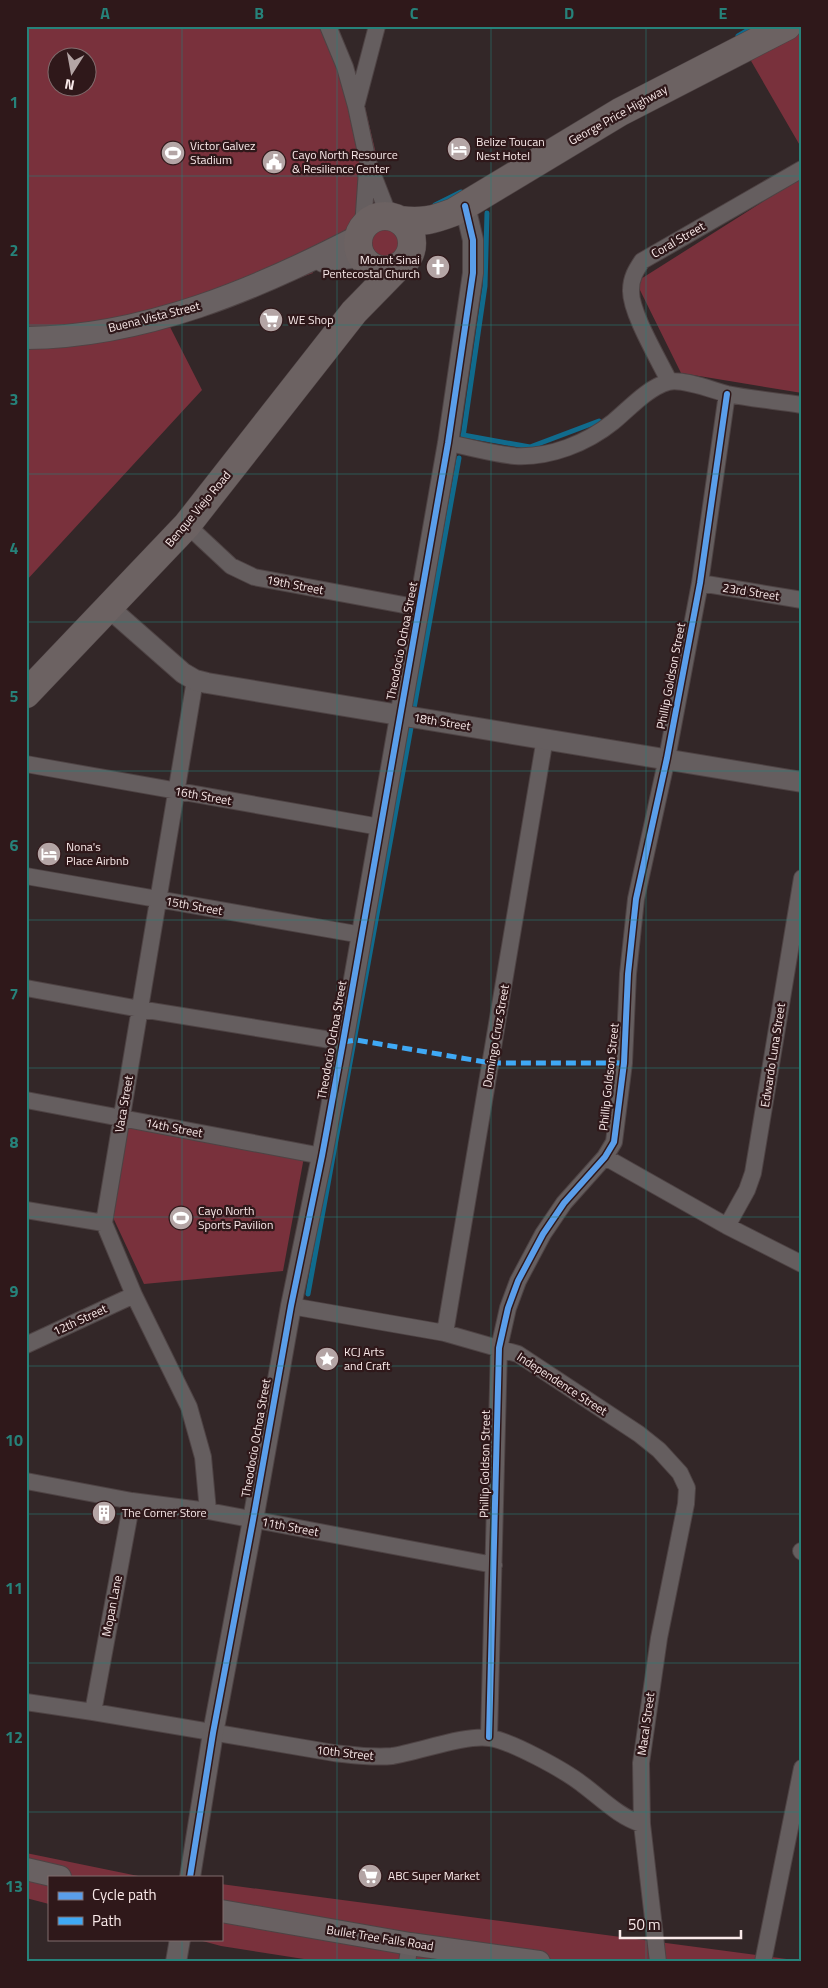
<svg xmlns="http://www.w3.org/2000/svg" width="828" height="1988" font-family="'Titillium Web',sans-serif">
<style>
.green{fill:#79313c;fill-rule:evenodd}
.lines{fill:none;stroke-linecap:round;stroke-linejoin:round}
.stream{stroke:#106b8d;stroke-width:5}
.minor-casing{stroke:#4e4344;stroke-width:18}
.tertiary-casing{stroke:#4e4344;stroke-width:22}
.secondary-casing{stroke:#4e4344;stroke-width:24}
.trunk-casing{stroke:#4e4344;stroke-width:29}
.minor{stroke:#655e5f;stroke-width:16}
.tertiary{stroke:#655e5f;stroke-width:20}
.secondary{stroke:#696162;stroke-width:22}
.trunk{stroke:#6c6262;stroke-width:28}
.quiet{stroke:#3fa9f5;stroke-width:5;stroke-dasharray:10 5;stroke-linecap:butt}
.cycleway-casing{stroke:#2f181a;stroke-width:9}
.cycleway{stroke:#5a9eea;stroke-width:6}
.grid{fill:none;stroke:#26827a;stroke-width:1;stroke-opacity:0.55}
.labels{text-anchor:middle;stroke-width:4.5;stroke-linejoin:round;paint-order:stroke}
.street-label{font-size:12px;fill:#f9e9e9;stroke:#2f181a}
.poi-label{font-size:12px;fill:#f9e9e9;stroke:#2f181a;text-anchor:start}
.neatline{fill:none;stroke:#26827a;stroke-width:2}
.grid-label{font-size:16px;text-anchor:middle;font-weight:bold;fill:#26827a}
</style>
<rect width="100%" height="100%" fill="#332728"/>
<path class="green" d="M26 26H335L364 103 377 158 356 166C358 179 365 208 359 220 352 234 315 246 301 252L313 273 169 325 202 390 26 581ZM58 58H88V88H58Z
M802 27V149L747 54Z
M802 177V393L681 373 636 282Z
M372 242a15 15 0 1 1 30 0a15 15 0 1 1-30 0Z
M126 1124 304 1157 283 1271 144 1284 110 1211Z
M26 1853 143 1877H49V1904L26 1898Z
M221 1884 802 1961V1962H323L221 1946 195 1939H221Z"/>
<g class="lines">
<path class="stream" d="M738 36 755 26
M435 205 461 192
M463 435 530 447 599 421
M463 437 485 286 487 213
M413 714 459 458
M308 1294 412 722"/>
<g class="minor-casing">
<path id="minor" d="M328 26 345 67 356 106 368 162 389 216
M356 106 377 26
M363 227 367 170
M669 381C659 360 630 312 631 290 631 278 636 270 642 261L802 169
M448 443C470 447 493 454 515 456 550 458 587 443 613 422 629 409 647 388 668 382 682 378 712 390 727 394 752 399 777 401 802 405
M187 525 231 566 254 577 420 608
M700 583 802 600
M195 680 104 1223 134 1295 189 1407 203 1457 208 1511
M26 764 380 827
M26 876 362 935
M26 988 140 1009 343 1042
M26 1100 322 1156
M605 1157 727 1226 802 1264
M26 1210 104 1223
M727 1226 747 1190 753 1173 802 878
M291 1306 445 1333 518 1354 639 1434 659 1450 680 1473 687 1488 686 1504 659 1638 641 1763 642 1824 658 1962
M445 1333 545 738
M26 1345 134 1295
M26 1481 132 1501 208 1511 494 1565
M801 1551 802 1552
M26 1702 93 1712 334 1753C353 1755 373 1758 392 1756 419 1752 465 1734 490 1738 511 1741 564 1770 582 1784 601 1798 619 1817 642 1824
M93 1712 132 1501
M489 1737 499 1348 508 1308 518 1281 543 1234 564 1203 605 1157 614 1142 624 1063 628 974 636 899 667 758 700 583 727 394
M407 1962 410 1944
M763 1962 802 1768"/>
</g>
<g class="tertiary-casing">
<path id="tertiary" d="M108 607 183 673 195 680 207 683 802 782
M190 1877 213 1733 253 1520 291 1306 322 1156 343 1042 448 443 473 273V240L465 206
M176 1962 180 1939"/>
</g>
<g class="secondary-casing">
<path id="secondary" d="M323 261 351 257H363
M26 338C144 337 257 289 359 236
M26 1869 60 1877
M221 1911 410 1944 539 1962"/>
</g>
<g class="trunk-casing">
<path id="trunk" d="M358 243a27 27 0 1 1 54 0a27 27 0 1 1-54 0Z
M399 220C422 223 433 220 454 212L620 112 787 26
M26 694 187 525 354 312 399 266"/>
</g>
<use href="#minor" class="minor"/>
<use href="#tertiary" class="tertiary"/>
<use href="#secondary" class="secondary"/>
<use href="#trunk" class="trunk"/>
<path class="quiet" d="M343 1042 356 1040 491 1063H624"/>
<g class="cycleway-casing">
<path id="cycleway" d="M489 1737 499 1348 508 1308 518 1281 543 1234 564 1203 605 1157 614 1142 624 1063 628 974 636 899 667 758 700 583 727 394
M190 1877 213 1733 253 1520 291 1306 322 1156 343 1042 448 443 473 273V240L465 206"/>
</g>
<use href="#cycleway" class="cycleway"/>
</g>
<path class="grid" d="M182 26V1877M337 26V1962M491 26V1962M646 26V1962M26 176H802M26 325H802M26 474H802M26 622H802M26 771H802M26 920H802M26 1068H802M26 1217H802M26 1366H802M26 1514H802M26 1663H802M26 1812H802M182 1939V1962"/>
<defs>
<g id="hotel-disc" transform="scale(1.25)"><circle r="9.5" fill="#b4a5a5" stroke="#2f181a"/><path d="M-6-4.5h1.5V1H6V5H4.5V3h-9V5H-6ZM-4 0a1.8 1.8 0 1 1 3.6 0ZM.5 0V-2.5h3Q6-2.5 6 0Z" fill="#fff"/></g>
<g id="stadium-disc" transform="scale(1.25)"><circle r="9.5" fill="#b4a5a5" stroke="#2f181a"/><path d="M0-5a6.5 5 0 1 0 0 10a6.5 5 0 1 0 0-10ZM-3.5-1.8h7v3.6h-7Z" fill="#fff"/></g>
<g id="civic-disc" transform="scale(1.25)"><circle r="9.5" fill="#b4a5a5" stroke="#2f181a"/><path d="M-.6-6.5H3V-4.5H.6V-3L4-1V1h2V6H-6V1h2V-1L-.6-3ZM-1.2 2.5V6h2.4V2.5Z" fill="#fff"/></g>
<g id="church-disc" transform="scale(1.25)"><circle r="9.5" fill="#b4a5a5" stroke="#2f181a"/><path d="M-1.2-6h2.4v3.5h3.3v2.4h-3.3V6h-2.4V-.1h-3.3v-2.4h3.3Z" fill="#fff"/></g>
<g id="supermarket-disc" transform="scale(1.25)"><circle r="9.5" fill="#b4a5a5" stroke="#2f181a"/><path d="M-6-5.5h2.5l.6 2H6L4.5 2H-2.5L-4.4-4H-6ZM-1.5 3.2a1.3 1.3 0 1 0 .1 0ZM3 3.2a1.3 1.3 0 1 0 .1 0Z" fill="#fff"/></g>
<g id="sight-disc" transform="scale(1.25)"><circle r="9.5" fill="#b4a5a5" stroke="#2f181a"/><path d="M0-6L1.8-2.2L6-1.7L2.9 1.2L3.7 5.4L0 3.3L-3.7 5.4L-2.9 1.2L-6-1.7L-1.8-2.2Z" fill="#fff"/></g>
<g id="building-disc" transform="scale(1.25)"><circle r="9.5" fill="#b4a5a5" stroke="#2f181a"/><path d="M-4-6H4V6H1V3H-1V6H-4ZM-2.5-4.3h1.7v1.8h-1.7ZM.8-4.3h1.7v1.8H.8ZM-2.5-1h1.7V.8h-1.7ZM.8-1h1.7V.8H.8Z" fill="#fff"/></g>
</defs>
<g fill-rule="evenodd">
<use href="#hotel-disc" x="459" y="149"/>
<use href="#stadium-disc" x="173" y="153"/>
<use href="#civic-disc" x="274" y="162"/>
<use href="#church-disc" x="438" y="267"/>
<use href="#supermarket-disc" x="271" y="320"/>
<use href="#hotel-disc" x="49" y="854"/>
<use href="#stadium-disc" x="181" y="1218"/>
<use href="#sight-disc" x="327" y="1359"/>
<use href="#building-disc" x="104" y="1513"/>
<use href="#supermarket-disc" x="370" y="1876"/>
</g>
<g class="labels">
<g class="street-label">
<text transform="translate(618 115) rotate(-29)" y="4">George Price Highway</text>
<text transform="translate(678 240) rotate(-30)" y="4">Coral Street</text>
<text transform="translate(154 317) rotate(-14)" y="4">Buena Vista Street</text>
<text transform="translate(198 509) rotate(-50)" y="4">Benque Viejo Road</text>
<text transform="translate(295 585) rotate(11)" y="4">19th Street</text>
<text transform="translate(751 592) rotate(9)" y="4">23rd Street</text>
<text transform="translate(402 641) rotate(-79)" y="4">Theodocio Ochoa Street</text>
<text transform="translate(671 676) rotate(-79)" y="4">Phillip Goldson Street</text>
<text transform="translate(442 722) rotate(9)" y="4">18th Street</text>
<text transform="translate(203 796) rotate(10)" y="4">16th Street</text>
<text transform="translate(194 906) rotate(10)" y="4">15th Street</text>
<text transform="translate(496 1036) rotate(-80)" y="4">Domingo Cruz Street</text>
<text transform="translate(332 1040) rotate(-80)" y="4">Theodocio Ochoa Street</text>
<text transform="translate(773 1055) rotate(-81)" y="4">Edwardo Luna Street</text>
<text transform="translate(609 1077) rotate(-84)" y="4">Phillip Goldson Street</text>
<text transform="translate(124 1104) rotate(-80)" y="4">Vaca Street</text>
<text transform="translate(174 1128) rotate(11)" y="4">14th Street</text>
<text transform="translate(80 1320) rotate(-25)" y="4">12th Street</text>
<text transform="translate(562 1384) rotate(33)" y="4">Independence Street</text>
<text transform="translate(256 1438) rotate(-80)" y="4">Theodocio Ochoa Street</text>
<text transform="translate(485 1464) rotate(-89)" y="4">Phillip Goldson Street</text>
<text transform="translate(290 1527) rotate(11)" y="4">11th Street</text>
<text transform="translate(112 1606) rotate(-79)" y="4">Mopan Lane</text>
<text transform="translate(646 1724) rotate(-82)" y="4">Macal Street</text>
<text transform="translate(345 1753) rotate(6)" y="4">10th Street</text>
<text transform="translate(380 1938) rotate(9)" y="4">Bullet Tree Falls Road</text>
</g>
<g class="poi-label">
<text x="476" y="146">Belize Toucan<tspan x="476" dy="14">Nest Hotel</tspan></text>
<text x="190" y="150">Victor Galvez<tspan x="190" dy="14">Stadium</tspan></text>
<text x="292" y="159">Cayo North Resource<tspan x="292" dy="14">&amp; Resilience Center</tspan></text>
<text x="420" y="264" text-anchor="end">Mount Sinai<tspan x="420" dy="14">Pentecostal Church</tspan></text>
<text x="288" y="324">WE Shop</text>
<text x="66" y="851">Nona's<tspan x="66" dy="14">Place Airbnb</tspan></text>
<text x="198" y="1215">Cayo North<tspan x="198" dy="14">Sports Pavilion</tspan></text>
<text x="344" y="1356">KCJ Arts<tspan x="344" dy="14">and Craft</tspan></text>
<text x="122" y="1517">The Corner Store</text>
<text x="388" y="1880">ABC Super Market</text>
</g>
</g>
<rect width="828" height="1988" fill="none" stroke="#2f181a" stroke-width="55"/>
<rect x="48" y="1876" width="175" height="65" fill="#2f181a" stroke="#806c6d"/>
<rect x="58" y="1892" width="25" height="8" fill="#5a9eea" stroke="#806c6d"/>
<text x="92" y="1900" font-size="15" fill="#f9e9e9">Cycle path</text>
<rect x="58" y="1917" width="25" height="8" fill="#3fa9f5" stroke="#806c6d"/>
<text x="92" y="1926" font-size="15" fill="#f9e9e9">Path</text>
<g transform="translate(72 72) rotate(191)"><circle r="24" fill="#2f181a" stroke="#806c6d"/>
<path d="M0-4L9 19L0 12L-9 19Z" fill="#b4a5a5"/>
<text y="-8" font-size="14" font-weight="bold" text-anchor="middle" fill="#f9e9e9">N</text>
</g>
<path d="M620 1930v8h121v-8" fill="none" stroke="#f9e9e9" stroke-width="2.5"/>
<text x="628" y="1930" font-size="15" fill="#f9e9e9" stroke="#2f181a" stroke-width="4" paint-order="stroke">50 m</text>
<rect x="28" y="28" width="772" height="1932" class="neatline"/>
<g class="grid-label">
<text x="105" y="19">A</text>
<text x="259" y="19">B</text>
<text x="414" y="19">C</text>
<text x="569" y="19">D</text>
<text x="723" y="19">E</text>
<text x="14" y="108">1</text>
<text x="14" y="256">2</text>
<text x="14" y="405">3</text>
<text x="14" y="554">4</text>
<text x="14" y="702">5</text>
<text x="14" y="851">6</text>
<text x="14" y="1000">7</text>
<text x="14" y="1148">8</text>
<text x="14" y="1297">9</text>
<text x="14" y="1446">10</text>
<text x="14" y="1594">11</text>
<text x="14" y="1743">12</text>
<text x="14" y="1892">13</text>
</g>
</svg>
